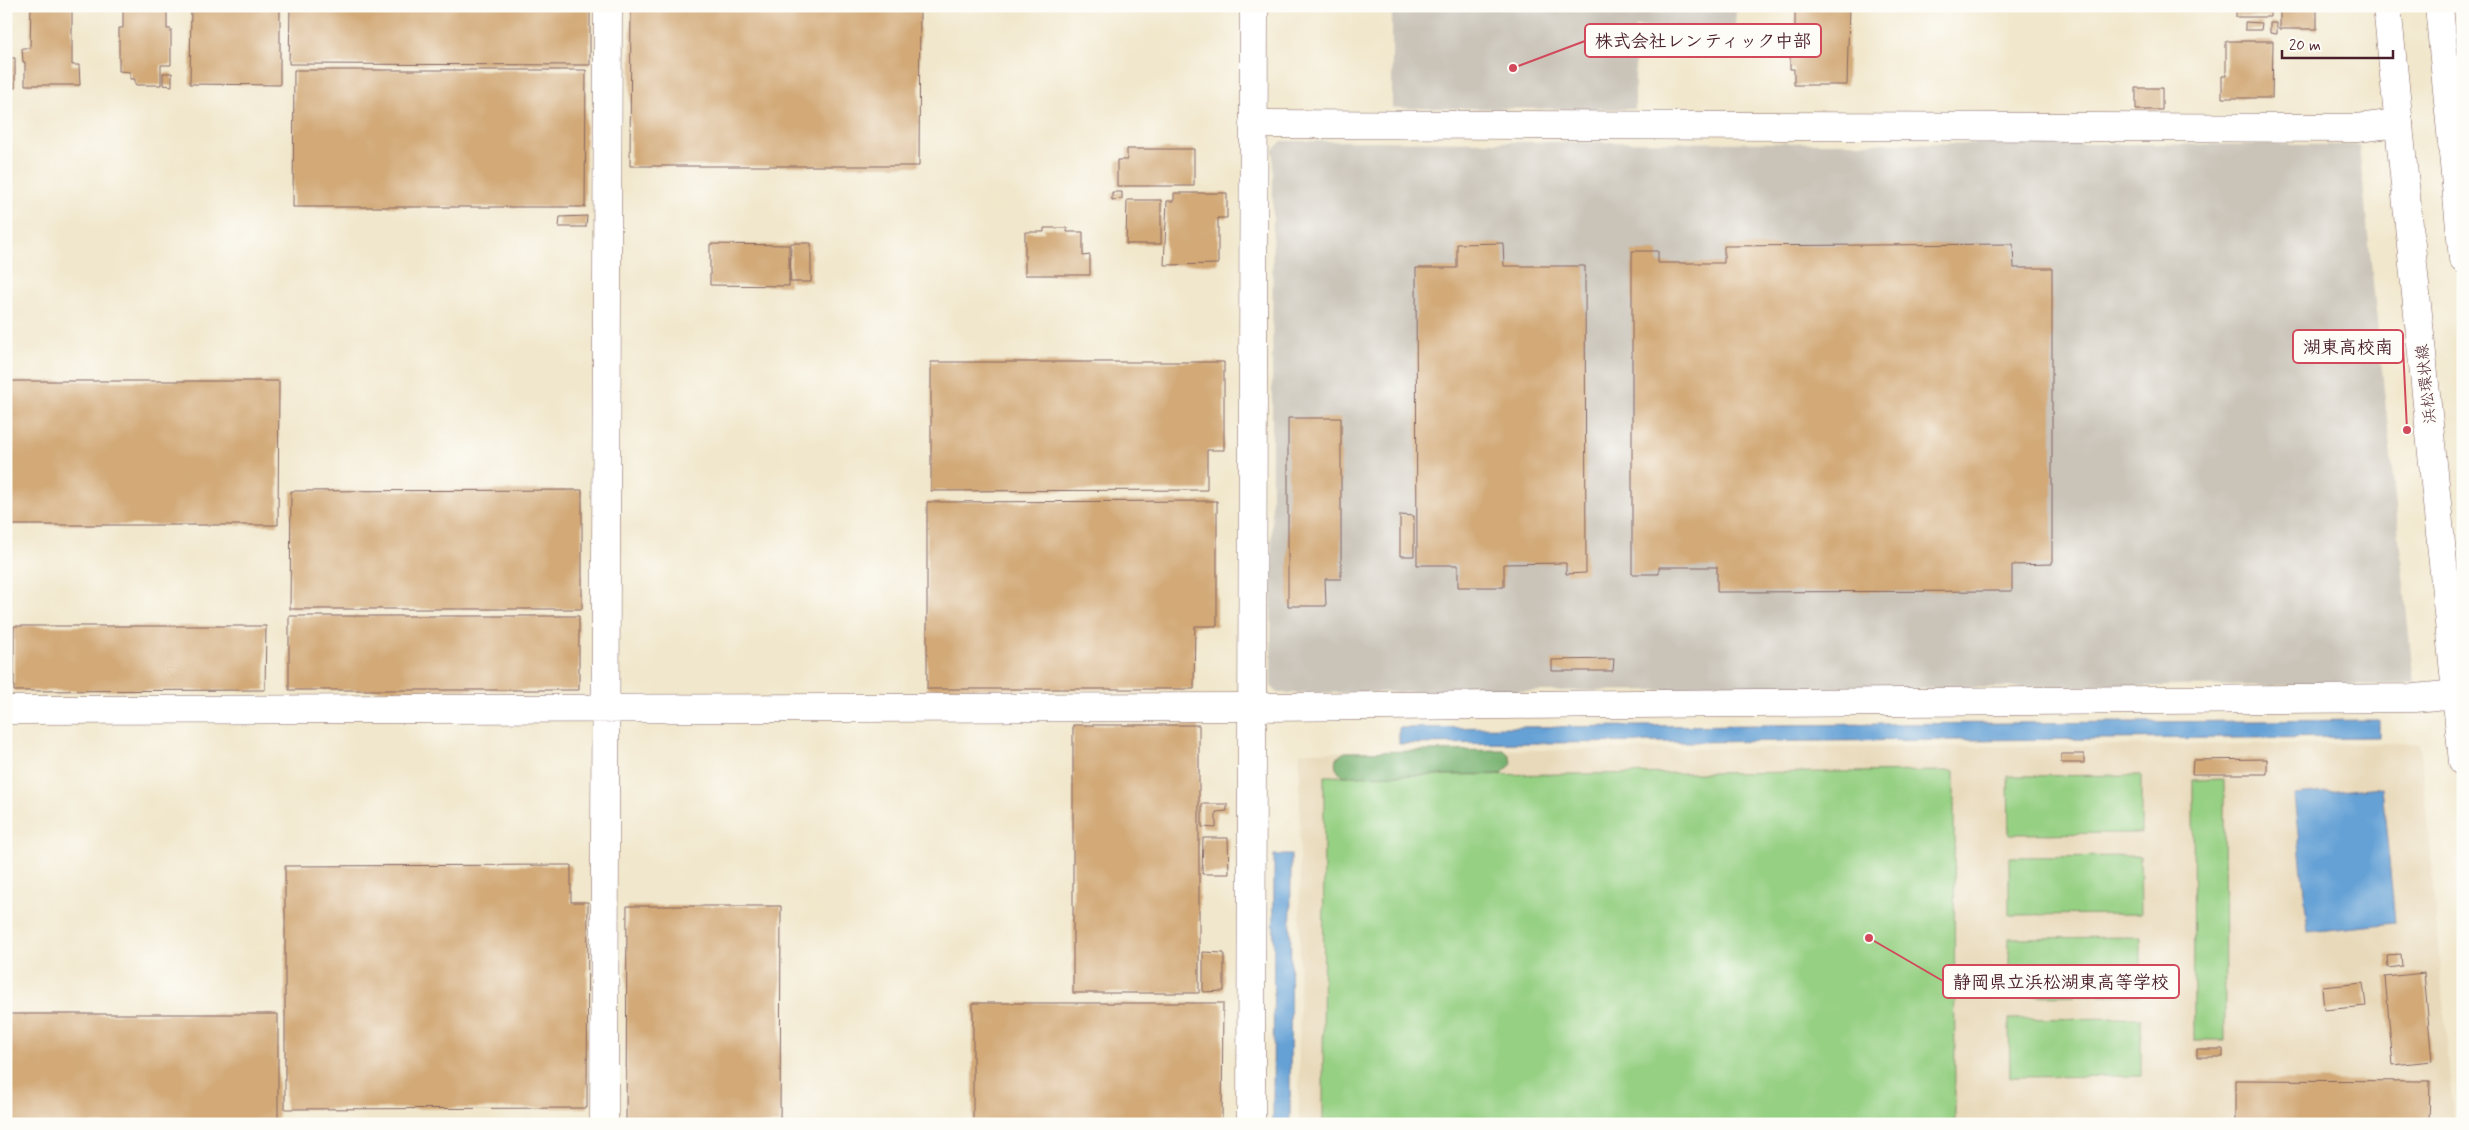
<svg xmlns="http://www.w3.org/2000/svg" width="2469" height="1130" font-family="Mynerve,'Klee One',sans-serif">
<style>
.built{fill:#e8d9ba}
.industrial{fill:#c9c3b8}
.green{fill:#96d083;stroke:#707857}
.forest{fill:#78b271;stroke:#61684e}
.water{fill:#65a1d5;stroke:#586080}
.building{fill:#d2a977}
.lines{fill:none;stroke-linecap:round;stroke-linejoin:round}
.minor-casing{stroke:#846563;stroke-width:29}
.tertiary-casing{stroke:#846563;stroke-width:29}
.primary-casing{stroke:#846563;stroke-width:29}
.minor{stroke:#fff;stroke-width:28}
.tertiary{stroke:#fff;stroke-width:28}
.primary{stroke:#fff;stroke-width:28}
.labels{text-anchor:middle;stroke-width:4;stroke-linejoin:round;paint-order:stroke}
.street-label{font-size:16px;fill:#4a1f2b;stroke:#fdfcf7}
.leader{fill:none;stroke:#d1495b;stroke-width:2}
.callout-dot{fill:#d1495b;stroke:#fdfcf7;stroke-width:2}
.callout{fill:#fdfcf7;stroke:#d1495b;stroke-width:2}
.callout-label{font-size:18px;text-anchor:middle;font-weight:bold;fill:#4a1f2b}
</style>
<rect width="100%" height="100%" fill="#fdfcf7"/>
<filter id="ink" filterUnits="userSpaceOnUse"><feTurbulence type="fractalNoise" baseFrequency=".02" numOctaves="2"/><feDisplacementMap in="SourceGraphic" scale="10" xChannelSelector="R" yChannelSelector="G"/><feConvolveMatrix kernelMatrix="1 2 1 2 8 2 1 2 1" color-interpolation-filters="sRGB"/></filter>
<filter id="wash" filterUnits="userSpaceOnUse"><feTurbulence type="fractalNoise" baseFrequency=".0096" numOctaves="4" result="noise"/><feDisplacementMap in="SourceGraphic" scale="20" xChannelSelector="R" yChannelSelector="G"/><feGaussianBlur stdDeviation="1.12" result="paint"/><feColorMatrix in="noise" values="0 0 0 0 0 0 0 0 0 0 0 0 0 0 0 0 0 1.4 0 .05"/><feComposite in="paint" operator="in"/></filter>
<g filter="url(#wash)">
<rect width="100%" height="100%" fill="#f1e7cc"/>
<path class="built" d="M2420 743 2454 1124H1299L1300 752Z"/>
<path class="industrial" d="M1392 6H1736L1735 28 1635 27V109L1392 108Z
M1282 141 2359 145 2414 684 1278 693 1271 686 1273 150Z"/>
<path class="green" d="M1954 771 1955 1124H1323L1324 776Z
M2141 775V833L2009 834 2008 776Z
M2224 779 2225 1040H2194L2193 780Z
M2140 856 2141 914 2009 915V857Z
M2141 937V995L2009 996V938Z
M2141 1018V1076L2010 1077 2009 1019Z"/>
<path class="forest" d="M1504 750 1509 755 1512 764 1501 774 1344 776C1336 771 1334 767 1336 758L1345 752Z"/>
<path class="water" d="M2379 720V737L1399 744V728Z
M2382 787 2395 923 2308 932 2294 795Z
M1274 855H1291L1290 1124H1273Z"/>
<g id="blocks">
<path class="building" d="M31 6H72V65H79L80 85H25V62H23L22 48H30Z
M123 6H167V29H171V65H161V85H135V79H130V72L119 71V28H123Z
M191 6H280V85L190 84Z
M290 6H590V65L289 64Z
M631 6H920L919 166H630Z
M1795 6H1849L1847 85H1794V69H1790V51H1795Z
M2212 6H2270V17H2236V9H2212Z
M2280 6H2317V29H2280Z
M2245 22 2262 23 2261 30H2245Z
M2270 23H2277V34L2270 33Z
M2226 41H2273L2272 98H2222V76H2226Z
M6 58H15V88H6Z
M294 70H586L585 207H293Z
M163 73H172V86L163 85Z
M2136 88H2162V110H2136Z
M1127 149H1194V186H1117V160H1127Z
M1112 192H1122V199L1112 200Z
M1174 193H1227V218H1218V264L1164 265 1167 201H1174Z
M1127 200H1161V244H1126Z
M587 216 586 227H559L560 217Z
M1044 228H1067V232H1083V256L1090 255V275H1025V232H1044Z
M791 243H811V282H790Z
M1503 243 1504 266H1585L1586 573 1566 574V563L1504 564V587H1458V565H1417L1416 268H1457V244Z
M710 244 789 245V286L710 285Z
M2013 244 2014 268H2052V564L2012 565V591L1717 592V567H1659V574H1632V251H1658V263H1724V246Z
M931 362H1224V450H1207V490L931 491Z
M6 381H279L278 525H6Z
M1288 418H1341V579H1325L1326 606H1288Z
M582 490V609H290L291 491Z
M1217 501V626H1195L1194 689H927V502Z
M1400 515 1414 516V556H1400Z
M289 616H579V690H289Z
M14 626H266L265 690 14 691Z
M1614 659 1613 671H1552V660Z
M1073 725H1199V993H1073Z
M2061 754H2084V763H2061Z
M2267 759V774H2192L2193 760Z
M1202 804H1227V811L1216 812V828L1202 827Z
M1203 838H1228L1229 874H1202Z
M571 865V902H588L587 1108 285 1109V866Z
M627 906H781L780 1124H626Z
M1203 952 1224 953V991L1203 992Z
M2401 954 2402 966 2388 968 2387 955Z
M2424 973 2432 1061 2393 1065 2385 977Z
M2363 983 2366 1006 2324 1010 2322 987Z
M973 1003H1223L1222 1124H973Z
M6 1014H278V1124H6Z
M2197 1049H2223V1057H2197Z
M2235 1080 2430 1081 2429 1124H2235Z"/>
</g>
</g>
<g filter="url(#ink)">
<use href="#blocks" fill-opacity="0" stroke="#846563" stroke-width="1"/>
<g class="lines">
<g class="minor-casing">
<path id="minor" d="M1253 124 2357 128 2399 123
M6 710 1252 707 2415 698 2457 694
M604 1124 608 6"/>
</g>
<g class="tertiary-casing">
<path id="tertiary" d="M1251 1124 1254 6"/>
</g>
<g class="primary-casing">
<path id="primary" d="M2387 6 2463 762
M2439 6 2463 259"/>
</g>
<use href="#minor" class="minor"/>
<use href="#tertiary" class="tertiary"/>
<use href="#primary" class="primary"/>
</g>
</g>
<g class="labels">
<g class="street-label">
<text transform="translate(2425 384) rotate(-96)" y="6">浜松環状線</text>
</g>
</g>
<path class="leader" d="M1513 68L1585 41M2407 430L2403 347M1869 938L1943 981"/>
<g class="callout-dot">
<circle cx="1513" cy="68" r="5"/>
<circle cx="2407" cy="430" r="5"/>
<circle cx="1869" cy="938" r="5"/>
</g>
<g class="callout">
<rect x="1585" y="24" width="236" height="33" rx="5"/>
<rect x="2293" y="330" width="110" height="33" rx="5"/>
<rect x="1943" y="965" width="236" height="33" rx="5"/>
</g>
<g class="callout-label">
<text x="1703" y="47">株式会社レンティック中部</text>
<text x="2348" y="353">湖東高校南</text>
<text x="2061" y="988">静岡県立浜松湖東高等学校</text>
</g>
<rect width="2469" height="1130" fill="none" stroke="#fdfcf7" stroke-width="25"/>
<path d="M2282 50v8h111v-8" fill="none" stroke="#4a1f2b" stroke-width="2.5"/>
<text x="2289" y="50" font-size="15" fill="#4a1f2b" stroke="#fdfcf7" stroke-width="4" paint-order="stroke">20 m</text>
</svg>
